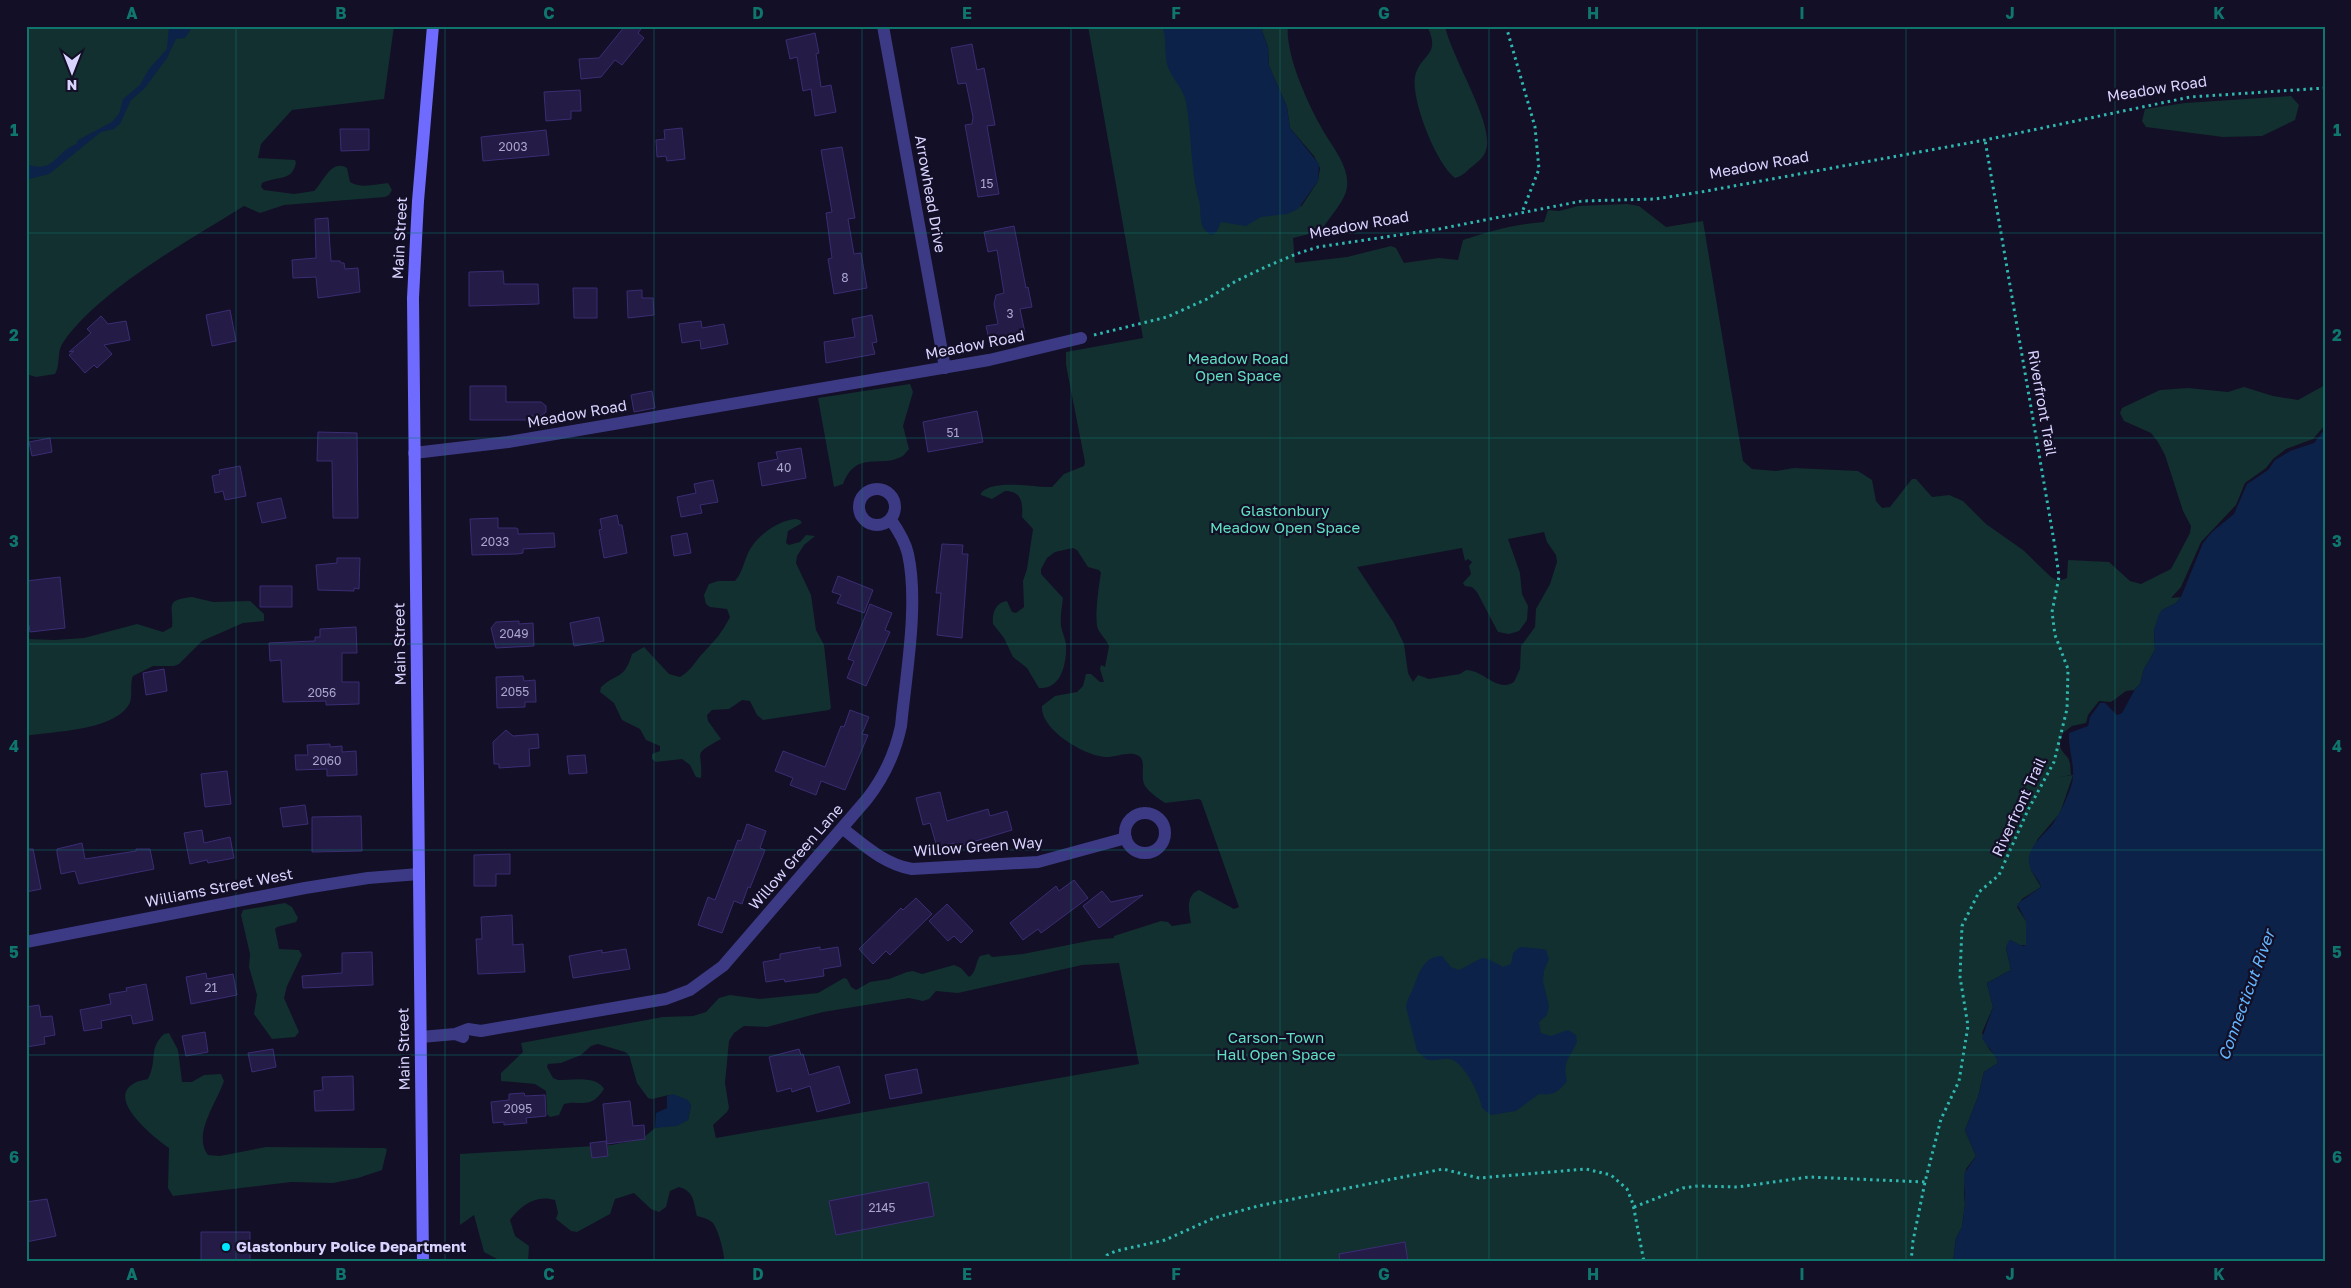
<svg xmlns="http://www.w3.org/2000/svg" width="2351" height="1288" font-family="'Golos Text',sans-serif">
<style>
.green{fill:#12302f;fill-rule:evenodd}
.water{fill:#0c2248}
.building{fill:#241b47;stroke:#3b2d73}
.lines{fill:none;stroke-linecap:round;stroke-linejoin:round}
.path{stroke:#2fb8b0;stroke-width:3;stroke-dasharray:2.5 4;stroke-linecap:butt}
.street{stroke:#3d3a85;stroke-width:12}
.secondary{stroke:#6f6bff;stroke-width:12}
.grid{fill:none;stroke:#0f766e;stroke-width:1;stroke-opacity:0.55}
.poi-dot{fill:#00e5ff;stroke:#130f26;stroke-width:2}
.labels{text-anchor:middle;stroke-width:4.5;stroke-linejoin:round;paint-order:stroke}
.number-label{font-size:12px;fill:#aca6d1}
.street-label{font-size:15px;fill:#d9d4ff;stroke:#130f26}
.park-label{font-size:15px;fill:#5fe0c0;stroke:#130f26}
.poi-label{font-size:15px;font-weight:bold;fill:#d9d4ff;stroke:#130f26;text-anchor:start}
.water-label{font-size:16px;font-style:italic;fill:#62b6ff;stroke:#130f26}
.neatline{fill:none;stroke:#0f766e;stroke-width:2}
.grid-label{font-size:16px;text-anchor:middle;font-weight:bold;fill:#0f766e}
</style>
<rect width="100%" height="100%" fill="#130f26"/>
<path class="green" d="M26 26H394L384 99 292 110 261 144 258 158 295 160 296 163C292 182 276 176 262 183L261 187 264 190 294 194 314 191C323 183 331 158 347 168L350 182C361 189 376 184 388 183L392 190 389 195 385 197 284 205 260 213 244 206C188 241 102 288 64 341 56 351 61 364 55 374L36 377 26 374Z
M1088 26H1259L1301 207 1318 181 1320 168 1314 156 1290 128 1287 107 1269 66 1268 47 1262 31 1263 26H1288C1285 53 1307 102 1320 125 1330 145 1353 168 1346 192 1341 206 1328 219 1321 231L1293 238 1295 263 1347 257 1391 246 1396 248 1404 263 1439 258 1458 260 1463 240C1490 231 1516 224 1544 222L1548 210 1559 211 1578 206 1627 204 1639 206 1666 227 1703 221 1743 461 1752 469 1776 471 1794 468 1858 471 1872 480 1876 501 1882 508 1890 507 1912 479H1916L1932 497 1949 495 1963 501 1986 524 2023 550 2051 577 2058 581 2067 578 2068 560 2109 562 2130 581 2141 584 2171 569 2190 533 2191 526 2183 511 2165 455 2158 442 2151 433 2124 421 2120 413 2122 408 2160 390 2188 388 2228 392 2244 387 2273 396 2298 400 2325 385V425L2313 439 2286 449 2273 459 2266 468 2245 483 2236 505 2201 542 2181 587 2171 598 2181 597 2176 603 2162 610 2154 630 2155 650 2144 669 2140 684 2134 690 2126 691 2111 702 2099 701 2088 715 2086 723 2072 726 2063 733C2057 747 2060 748 2068 758 2071 763 2070 769 2071 775L2055 778 2073 775 2060 813 2037 840 2031 870 2041 887 2022 899 2017 907 2026 921V945H2019L2010 940 2006 948 2011 970 1987 983 1993 1007 1982 1033 1989 1049 1996 1056 1998 1063 1984 1072 1978 1097 1965 1130 1976 1156 1966 1169 1964 1193 1965 1204 1962 1227 1956 1238 1953 1262H750L749 1260 748 1262H724C725 1254 718 1228 712 1222 708 1219 702 1217 697 1216 693 1202 695 1192 679 1187L670 1191 666 1207 659 1212 651 1209 634 1193 615 1199 610 1214 577 1232 571 1231 556 1219 558 1213 555 1200C536 1194 520 1206 510 1220L515 1236 529 1246 528 1262H498L497 1259 484 1252 474 1215 460 1225V1154L611 1145 642 1139 655 1128 688 1120 691 1105 669 1095 652 1099 648 1098 637 1083 629 1055 625 1052 598 1044 591 1046 581 1055 561 1063 548 1064 547 1067 553 1078 558 1080C571 1080 597 1075 604 1089 590 1111 580 1099 564 1104L559 1115 550 1117 547 1114 546 1091 535 1084 501 1081V1073L523 1052 521 1043 663 1017 693 1016 706 1012 719 998 730 995 760 999 818 993 844 978 847 979 851 987 856 990 870 982 889 979 907 972 913 971 922 974 954 965 961 968 969 977C977 972 975 963 980 956L989 954 992 957 1023 954 1093 940 1114 938V936L1161 921 1168 922 1172 926 1191 923C1189 912 1185 895 1199 890L1234 909 1239 907 1201 800 1198 799 1165 803C1159 799 1149 792 1145 786 1139 776 1148 759 1137 755 1128 751 1116 757 1107 757 1086 757 1040 730 1042 706L1055 696 1077 692 1083 686 1086 674H1091L1100 682H1104L1100 669 1101 665 1105 667 1109 646C1106 639 1101 635 1098 629 1094 621 1099 583 1101 573L1099 570 1088 567 1077 550 1073 548 1055 552 1047 558 1041 569V574L1063 598C1062 607 1060 617 1061 626 1062 632 1065 638 1066 644 1067 662 1062 690 1039 688L1027 668 1013 657 1004 638 993 624C992 614 995 602 1007 601L1012 612 1016 613 1024 607 1023 581 1027 569 1033 529 1022 517C1023 503 1022 491 1005 491L992 499 981 495V493C994 478 1033 488 1052 487L1064 474 1084 466 1085 462 1066 365V352L1143 338ZM1544 532 1547 542 1556 555 1557 562 1550 584 1536 609 1535 627 1521 646 1520 669 1514 682C1497 693 1484 670 1466 670L1460 674 1429 679 1418 675 1413 682 1408 673 1404 644 1394 623 1357 567 1462 548 1465 561 1468 559 1472 562 1469 566 1471 574 1463 583 1465 586 1472 587 1477 592 1498 632 1509 634 1519 631 1527 620 1528 606 1522 594 1520 573 1508 539ZM1119 963 1139 1064 716 1138 713 1125 727 1112 729 1108 725 1083 729 1041 734 1033 744 1026 767 1027 823 1012 909 998 923 1001 929 999 936 991 958 993 1082 965Z
M1427 26H1445C1451 57 1495 124 1486 150 1484 157 1479 161 1474 165 1467 170 1464 176 1455 178 1436 164 1411 100 1415 77 1420 53 1442 57 1427 26Z
M2291 96 2299 105 2295 120 2262 136 2223 137 2146 127 2142 121 2145 109 2185 103Z
M910 384 913 392 903 426 909 449 903 456C880 469 857 449 843 484L834 487 818 398Z
M795 519 800 520 802 523 788 531 786 543 789 545 800 542 806 535 815 536 804 545 797 556 796 563 811 595 816 630 824 645 831 708 829 710 763 720 757 715 750 701 742 700 729 709 712 710 707 715 708 721 721 739C691 756 703 749 701 778L696 777 690 765 682 759 656 762 652 759V754L660 751V746L646 740 640 729 622 720 614 703 600 692 601 687C618 672 624 680 632 654L644 647 669 674 680 677C692 670 695 661 704 652 717 638 721 634 730 617L727 609 710 607 706 604 704 595 709 584 718 581H735C742 573 744 562 748 553 756 536 777 521 795 519Z
M192 597 213 602 250 601 264 614V621L243 623 202 641 179 664 174 666H153L133 676C129 685 134 698 128 706 111 731 54 731 26 736V639L55 640 84 638 137 624 163 632 172 627C174 607 163 600 192 597Z
M285 903 292 907 298 918 296 922 277 927 275 929 279 949 299 950 302 955 287 986 284 998 299 1032 295 1037 272 1039 254 1014 257 995 249 967 250 954 241 915 243 910Z
M169 1033 178 1050 182 1082H192L204 1075 221 1074 224 1081C217 1102 192 1135 208 1155L220 1156 266 1147 384 1148 387 1149 382 1170 358 1178 333 1183 291 1182 173 1196 168 1188 169 1148C156 1139 106 1100 133 1084 137 1081 144 1080 148 1079 158 1059 148 1049 164 1034Z"/>
<path class="water" d="M169 26H193L185 38 176 39 167 58 145 88 131 100 120 124 114 129 101 132 49 174 26 180V164C55 174 54 153 76 144L78 140 112 122 119 114 123 99 140 85 149 69 167 49Z
M1162 26H1263L1262 31 1268 47 1269 66 1287 107 1290 128 1319 164 1318 181 1298 209 1287 214 1261 217 1246 226 1221 222 1216 233 1211 235C1196 226 1203 215 1199 201 1190 168 1192 135 1186 102 1183 87 1170 77 1167 64 1164 51 1167 39 1162 26Z
M2325 429V1262H1953L1956 1238 1962 1227 1965 1204 1964 1174 1976 1156 1965 1130 1978 1097 1984 1072 1998 1063C1996 1054 1987 1047 1982 1038L1993 1007 1987 983 2011 970 2006 948 2008 942 2010 940 2023 946 2026 945V921L2017 904 2041 887C2039 878 2030 873 2029 863 2027 847 2043 836 2052 825 2060 813 2068 797 2072 783 2076 767 2068 750 2069 733L2088 726 2090 717 2100 703H2105L2117 715 2122 713 2135 689 2140 684 2144 669 2155 650 2154 630 2159 614 2162 610 2176 603 2181 597 2203 543 2212 532 2234 514 2247 484 2268 470 2275 460 2290 451 2314 443Z
M1520 947C1524 947 1545 949 1546 950L1549 959 1544 971 1543 981 1549 1006 1547 1015 1539 1022 1541 1033 1551 1036 1568 1030 1576 1035 1577 1042C1570 1058 1562 1061 1567 1081 1559 1092 1552 1096 1539 1094L1516 1111 1491 1115 1482 1108C1480 1095 1464 1062 1450 1059 1442 1058 1434 1062 1426 1059L1417 1051 1406 1007C1407 1000 1409 997 1412 991 1418 977 1422 956 1442 956L1451 967 1459 970 1482 958 1488 959 1503 967 1511 964 1513 953Z
M673 1094 688 1100 691 1105 688 1120 677 1126 655 1128 656 1113 667 1108V1096Z"/>
<path class="building" d="M625 26H643L638 33 644 38 622 65 615 60 601 77 581 79 579 59 599 58Z
M815 33 819 53 816 54 821 87 831 85 836 112 815 116 811 89 803 91 797 57 790 59 786 40Z
M972 44 977 70 984 68 995 125 987 126 999 194 978 197 965 125 972 124 973 117 966 83 958 84 951 48Z
M580 90 581 111H571V119L546 121 544 92Z
M682 128 685 159 667 161 666 156 657 157 656 140 665 139 664 130Z
M340 129H369V150L341 151Z
M546 130 549 155 483 161 481 137Z
M842 147 855 218 848 219 854 254 861 253 867 288 834 294 828 259 832 258 826 213 832 212 821 150Z
M328 218 331 261H340L341 263H344L345 269 358 268 360 292 318 298 316 277 293 278 292 260 316 258 315 219Z
M1014 226 1026 288 1028 287 1032 307 1020 309 1025 333 989 340 986 326 998 324 994 304 996 295 1004 293 997 250 988 252 984 232Z
M503 271 504 284H538L539 304 469 306V272Z
M573 288H597V318H574Z
M642 290V298H653L654 315 628 318 627 291Z
M230 310 236 341 212 346 206 315Z
M872 315 877 342 872 343 875 354 826 363 824 342 855 337 852 319Z
M101 316 108 324 126 321 130 340 104 345 112 354 97 368 94 365 85 373 69 355 74 351 69 352 91 333 87 329Z
M701 321 702 328 724 324 728 344 701 349 700 340 682 343 679 324Z
M470 386H506V402H541L546 406V412L541 416H527V420H470Z
M652 391 655 408 634 412 631 395Z
M977 411 983 442 928 452 923 422Z
M318 432 357 433 358 518H333L332 461H317Z
M50 438 52 452 32 456 29 442Z
M801 448 806 478 762 486 758 463 778 459 776 452Z
M240 466 246 496 225 500 223 491 215 493 212 476 220 474 219 470Z
M713 480 718 502 700 505 702 513 681 517 677 497 696 493 694 484Z
M281 498 286 518 262 523 257 503Z
M617 515 619 525H622L627 553 604 558 599 530 602 529 600 519Z
M498 518V528H516L518 529V534L554 533 555 547 523 549V553L517 554 472 555 470 519Z
M687 533 691 553 674 556 671 536Z
M942 544 963 545 962 554H968L962 638 937 635 941 593H936Z
M337 558H360L359 589 354 588V591L318 590 316 565 337 563Z
M838 576 873 590 864 613 837 603 841 595 832 592Z
M60 577 65 628 30 632 29 625H28L26 581Z
M260 586H292V607H260Z
M870 604 892 613 885 630 890 632 866 686 847 678 854 661 848 659Z
M599 617 604 641 574 646 570 623Z
M519 621V624L533 623 534 646 496 648 491 628 496 622Z
M356 627 357 653H342V682H359V704L326 705V701L283 702 281 660 270 661 269 643 315 641V637H320V629Z
M164 669 167 691 146 695 143 673Z
M523 676 524 681 535 680 536 702H525V707L497 708 496 677Z
M850 710 869 717 862 734 868 735 845 790 821 781 816 795 790 785 793 778 775 771 783 751 825 767 841 726 844 727Z
M506 730 513 736 538 734 539 748 529 749 530 766 499 768V764H494L493 742Z
M330 744V747L342 746V752L356 751 357 775 327 776V769L296 770 295 755H308L307 745Z
M585 755 587 773 569 774 567 756Z
M227 771 231 804 205 807 201 774Z
M940 792 947 821 988 809 990 816 1007 811 1012 830 956 847 954 843 937 847 930 823 923 825 916 798Z
M305 805 308 824 283 827 280 808Z
M361 816 362 851 312 852V817Z
M747 824 766 831 760 848 765 850 750 888 748 887 742 904 734 901 722 933 698 925 708 897 715 900 738 840 741 841Z
M202 830 204 843 230 837 234 858 208 863 207 860 190 864 184 833Z
M82 843 85 859 136 851V849H150L154 869 79 884 75 871 61 874 57 853V849Z
M26 849H33L41 889 26 892Z
M510 854V874H496V886H474V855Z
M1074 880 1088 898 1041 933 1038 929 1023 940 1010 923 1056 886 1059 891Z
M1102 891 1111 902 1143 895 1099 928 1083 906Z
M916 898 932 914 890 955 886 951 873 964 859 949 901 908 903 910Z
M947 904 973 931 961 943 954 936 948 941 929 921Z
M512 915 513 945 523 944 525 972 478 974 476 939H482L481 917Z
M820 947V950L838 947 841 966 823 969 824 976 785 982 784 979 766 982 763 962 780 959V954Z
M626 949 630 969 573 978 569 956 602 950V953Z
M372 952 373 985 303 988 302 976 342 973V953Z
M206 973 207 979 233 974 237 995 191 1004 186 977Z
M146 984 153 1020 133 1024 131 1015 101 1021 102 1028 84 1031 80 1010 111 1004 109 994 127 991 126 988Z
M39 1005 41 1017 52 1016 55 1035 44 1037 45 1044 26 1047V1007Z
M205 1032 208 1052 186 1056 182 1036Z
M273 1049 276 1067 252 1072 248 1053Z
M799 1049 801 1055 803 1054 809 1075 839 1066 850 1103 817 1112 810 1086 792 1092 791 1088 777 1092 769 1057Z
M917 1069 922 1093 890 1099 885 1075Z
M353 1076 354 1110 315 1111 314 1091 323 1090 322 1077Z
M524 1093 525 1096 545 1095 546 1116 526 1118 527 1123 504 1125V1122L493 1123 491 1102 509 1100V1094Z
M630 1101 633 1126 644 1125 645 1139 607 1144 603 1104Z
M606 1141 608 1156 592 1158 590 1143Z
M928 1182 934 1216 836 1235 829 1201Z
M47 1199 56 1236 26 1242V1202Z
M201 1232H250V1262H201Z
M1405 1242 1408 1262H1340L1339 1254Z"/>
<g class="lines">
<path class="path" d="M1506 26 1535 127 1539 169 1523 210
M1094 335 1167 317 1207 299 1236 281 1270 265 1296 254 1318 247 1439 229 1582 201 1655 199 1701 192 1985 140 2190 97 2325 88
M1634 1207 1683 1188 1698 1186 1738 1187 1809 1177 1925 1182
M1105 1262 1107 1255 1116 1251 1165 1240 1214 1218 1258 1206 1443 1169 1479 1178 1586 1169 1611 1175 1627 1189 1633 1204 1644 1262
M1911 1262 1913 1241 1925 1182 1941 1119 1959 1081 1968 1026 1960 977 1962 926 1979 892 1999 875 2028 810 2054 762 2067 709 2068 669 2055 635 2052 612 2059 577 2055 547 1985 140"/>
<path class="street" d="M883 26 945 368
M414 453 508 442 989 360 1081 338
M859 507a18 18 0 1 1 36 0a18 18 0 1 1-36 0Z
M1125 833a20 20 0 1 1 40 0a20 20 0 1 1-40 0Z
M842 828C864 845 884 864 912 869L1038 862 1126 838
M26 942 305 888 368 878 419 874
M455 1034 468 1029 481 1031 648 1002 666 999 690 990 723 966 867 799C885 776 895 754 901 726 906 674 919 604 908 554 905 541 898 530 891 520
M421 1037 455 1034 463 1037"/>
<path class="secondary" d="M423 1262 413 298 418 201 433 26"/>
</g>
<path class="grid" d="M236 26V1262M445 26V1262M654 26V1262M862 26V1262M1071 26V1262M1280 26V1262M1489 26V1262M1697 26V1262M1906 26V1262M2115 26V1262M26 233H2325M26 438H2325M26 644H2325M26 850H2325M26 1055H2325"/>
<circle class="poi-dot" cx="226" cy="1247" r="5"/>
<g class="labels">
<g class="number-label">
<text x="513" y="151">2003</text>
<text x="987" y="188">15</text>
<text x="845" y="282">8</text>
<text x="1010" y="318">3</text>
<text x="953" y="437">51</text>
<text x="784" y="472">40</text>
<text x="495" y="546">2033</text>
<text x="514" y="638">2049</text>
<text x="515" y="696">2055</text>
<text x="322" y="697">2056</text>
<text x="327" y="765">2060</text>
<text x="211" y="992">21</text>
<text x="518" y="1113">2095</text>
<text x="882" y="1212">2145</text>
</g>
<g class="street-label">
<text transform="translate(2157 89) rotate(-9)" y="5">Meadow Road</text>
<text transform="translate(1759 165) rotate(-10)" y="5">Meadow Road</text>
<text transform="translate(930 194) rotate(80)" y="5">Arrowhead Drive</text>
<text transform="translate(1359 225) rotate(-10)" y="5">Meadow Road</text>
<text transform="translate(400 238) rotate(-87)" y="5">Main Street</text>
<text transform="translate(975 345) rotate(-11)" y="5">Meadow Road</text>
<text transform="translate(2042 403) rotate(80)" y="5">Riverfront Trail</text>
<text transform="translate(577 414) rotate(-10)" y="5">Meadow Road</text>
<text transform="translate(400 644) rotate(-91)" y="5">Main Street</text>
<text transform="translate(2019 807) rotate(-65)" y="5">Riverfront Trail</text>
<text transform="translate(978 847) rotate(-4)" y="5">Willow Green Way</text>
<text transform="translate(796 857) rotate(-49)" y="5">Willow Green Lane</text>
<text transform="translate(219 888) rotate(-11)" y="5">Williams Street West</text>
<text transform="translate(404 1049) rotate(-91)" y="5">Main Street</text>
</g>
<g class="park-label">
<text x="1238" y="364">Meadow Road<tspan x="1238" dy="17">Open Space</tspan></text>
<text x="1285" y="516">Glastonbury<tspan x="1285" dy="17">Meadow Open Space</tspan></text>
<text x="1276" y="1043">Carson–Town<tspan x="1276" dy="17">Hall Open Space</tspan></text>
</g>
<g class="poi-label">
<text x="236" y="1252">Glastonbury Police Department</text>
</g>
<g class="water-label">
<text transform="translate(2246 995) rotate(-70)" y="6">Connecticut River</text>
</g>
</g>
<rect width="2351" height="1288" fill="none" stroke="#130f26" stroke-width="55"/>
<g transform="translate(72 72) rotate(180)" stroke="#130f26" stroke-width="4" paint-order="stroke">
<path d="M0-4L9 19L0 12L-9 19Z" fill="#d9d4ff"/>
<text y="-8" font-size="14" font-weight="bold" text-anchor="middle" fill="#d9d4ff">N</text>
</g>
<rect x="28" y="28" width="2296" height="1232" class="neatline"/>
<g class="grid-label">
<text x="132" y="19">A</text>
<text x="341" y="19">B</text>
<text x="549" y="19">C</text>
<text x="758" y="19">D</text>
<text x="967" y="19">E</text>
<text x="1176" y="19">F</text>
<text x="1384" y="19">G</text>
<text x="1593" y="19">H</text>
<text x="1802" y="19">I</text>
<text x="2010" y="19">J</text>
<text x="2219" y="19">K</text>
<text x="14" y="136">1</text>
<text x="2337" y="136">1</text>
<text x="14" y="341">2</text>
<text x="2337" y="341">2</text>
<text x="14" y="547">3</text>
<text x="2337" y="547">3</text>
<text x="14" y="752">4</text>
<text x="2337" y="752">4</text>
<text x="14" y="958">5</text>
<text x="2337" y="958">5</text>
<text x="14" y="1163">6</text>
<text x="2337" y="1163">6</text>
<text x="132" y="1280">A</text>
<text x="341" y="1280">B</text>
<text x="549" y="1280">C</text>
<text x="758" y="1280">D</text>
<text x="967" y="1280">E</text>
<text x="1176" y="1280">F</text>
<text x="1384" y="1280">G</text>
<text x="1593" y="1280">H</text>
<text x="1802" y="1280">I</text>
<text x="2010" y="1280">J</text>
<text x="2219" y="1280">K</text>
</g>
</svg>
